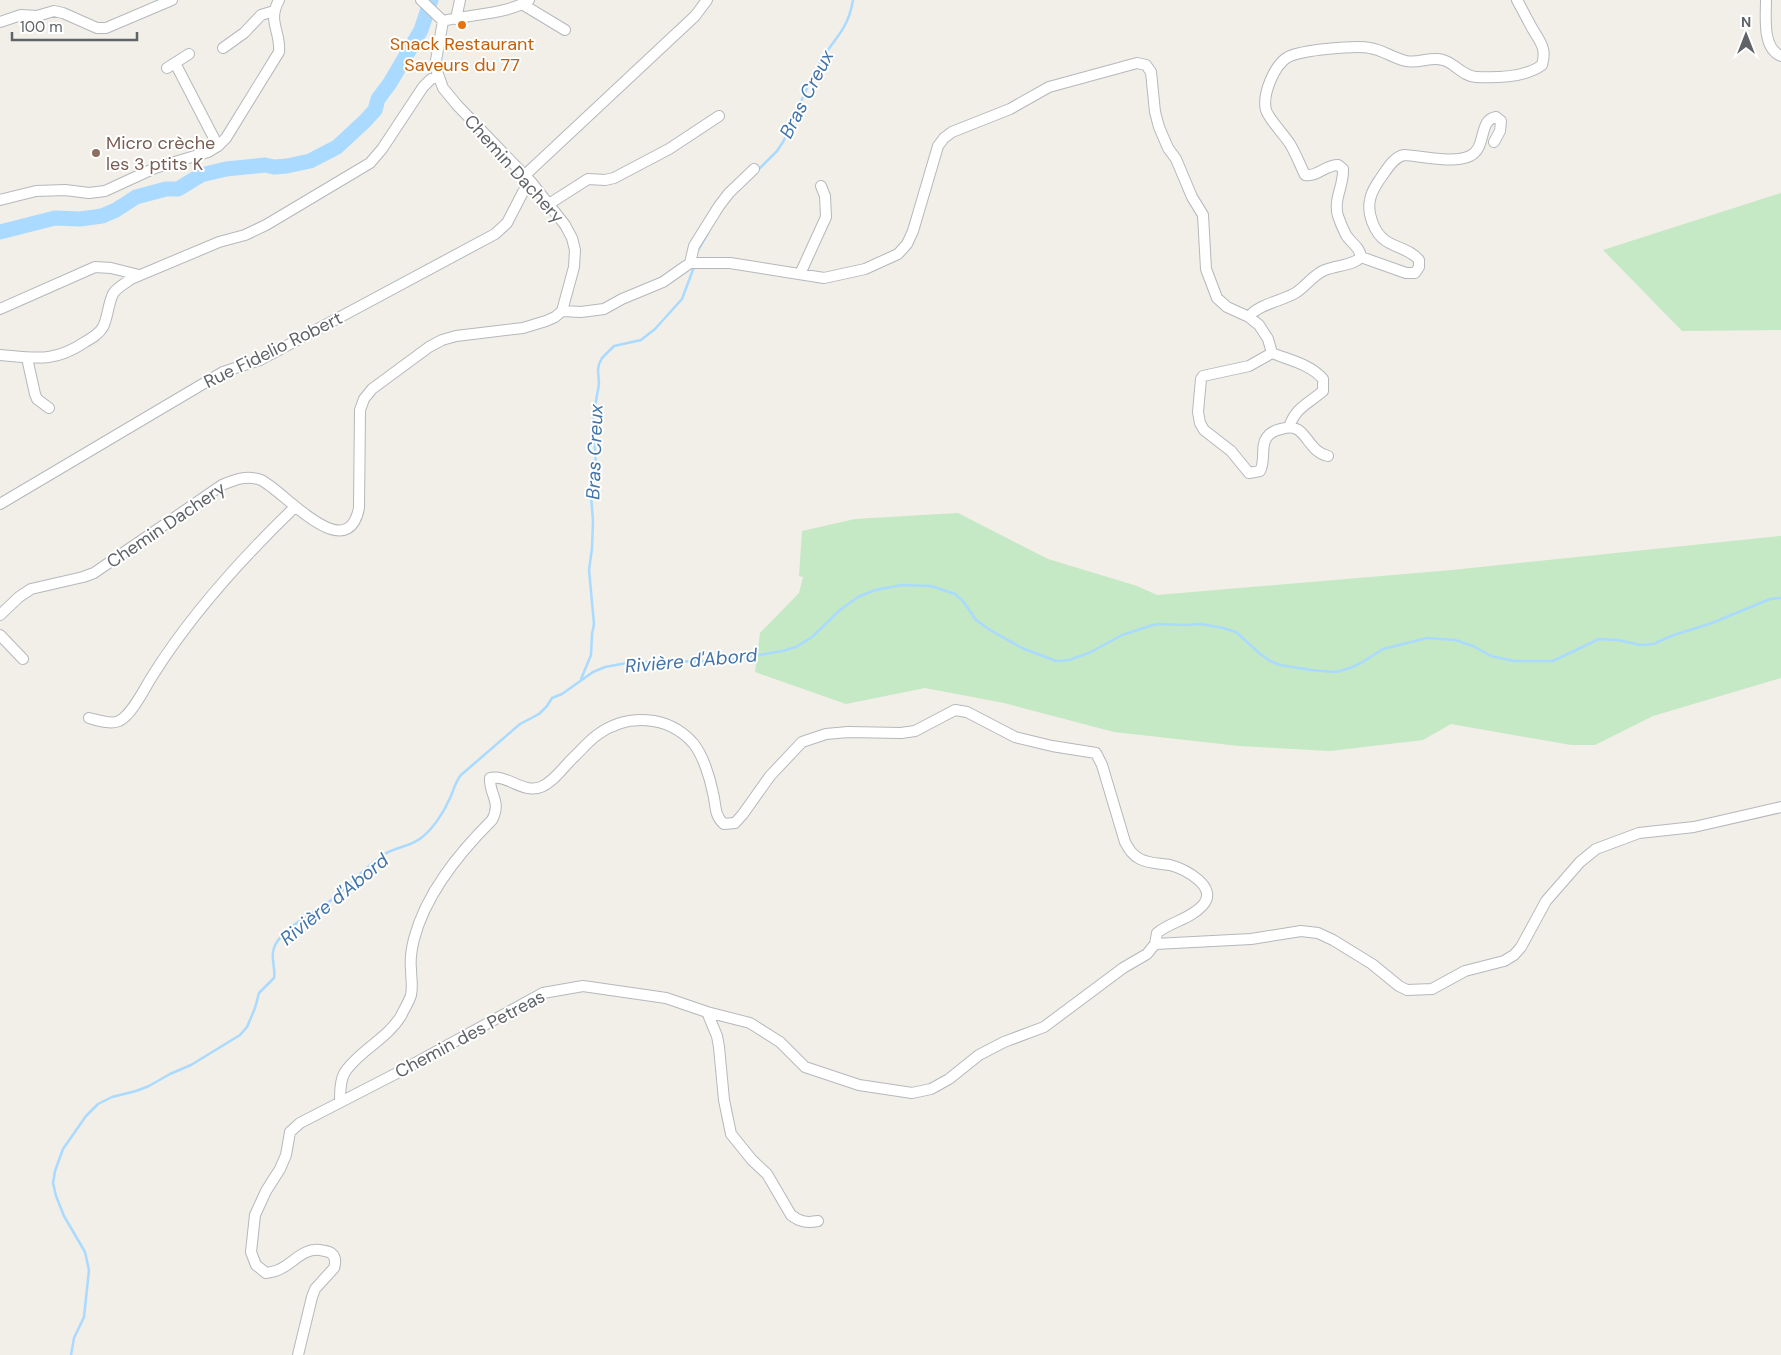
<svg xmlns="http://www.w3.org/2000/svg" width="1781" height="1355" font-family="'DM Sans',sans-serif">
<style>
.green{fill:#c5e8c5}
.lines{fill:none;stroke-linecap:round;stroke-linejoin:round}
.stream{stroke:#aadaff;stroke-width:2.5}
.river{stroke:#aadaff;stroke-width:15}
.street-casing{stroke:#b5b8bc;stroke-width:12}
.street{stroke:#fff;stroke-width:10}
.food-dot{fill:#e8710a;stroke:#fff;stroke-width:2}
.education-dot{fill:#8d6e63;stroke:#fff;stroke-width:2}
.labels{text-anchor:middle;stroke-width:4;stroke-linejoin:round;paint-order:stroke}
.food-label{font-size:18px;fill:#c56008;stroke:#fff}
.education-label{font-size:18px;fill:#785e54;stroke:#fff;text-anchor:start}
.street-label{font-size:18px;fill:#5f6368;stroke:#fff}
.water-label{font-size:19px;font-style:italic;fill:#4174aa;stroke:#fff}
</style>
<rect width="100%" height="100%" fill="#f1efe8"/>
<path class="green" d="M1781 193V330L1682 331 1603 250Z
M958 513 1048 559 1137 586 1157 595 1452 570 1781 536V678L1653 716 1595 745H1571L1451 724 1423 740 1330 751 1239 746 1114 732 1004 703 925 688 846 704 755 672 760 633 799 593 803 577 799 576 802 531 855 519Z"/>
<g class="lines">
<path class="stream" d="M757 171 777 151 783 142C796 116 805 89 819 64 833 39 848 31 853 0
M697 252 708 233
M581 679 591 655 592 634 594 624 589 570 592 548 593 521 591 496 596 466 593 418 599 384 598 370 599 364 602 358 614 346 641 340 655 329 682 299 694 267
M71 1355 74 1338 84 1317 89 1270 85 1252 64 1216 56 1196 53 1183 55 1171 63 1149 86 1116 98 1104 112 1097 136 1091 149 1086 170 1074 191 1065 240 1035 247 1027 255 1008 259 993 274 978C276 968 270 957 274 948 279 931 311 914 326 904 346 890 362 869 383 855 395 847 410 847 421 838 433 829 444 812 450 798 454 790 455 782 461 775L520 724 539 714 547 706 552 698 562 694 593 672 605 667 632 662 725 661 782 651 796 647 812 637 840 610 858 597 875 590 902 585 931 586 955 594 963 601 976 620 990 630 1022 648 1056 661 1069 660 1089 653 1122 635 1153 625 1158 624 1186 625 1201 624 1223 628 1236 632 1259 653 1270 661 1280 665 1311 670 1336 672 1350 668 1361 663 1383 649 1427 638 1455 640 1473 646 1491 656 1514 661H1553L1599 639 1618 640 1640 645 1653 644 1674 635 1712 623 1770 599 1781 598"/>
<path class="river" d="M0 232 55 218 80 219 102 216 116 210 136 197 166 189H178L201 175 226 169 265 165 274 167 287 166 310 161 337 147 365 121 375 110 378 99 390 83 421 30 431 0"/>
<g class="street-casing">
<path id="street" d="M421 0 443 21
M1766 0C1766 17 1762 48 1781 56
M522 4 565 30
M456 19 460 0
M443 21C469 14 506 15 529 0
M0 22 21 15 37 16 54 11 63 13 97 28H106L172 0
M223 48 244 33 261 15 274 11
M175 63 218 146
M167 68 189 54
M524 176 695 16 707 0
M0 200 36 191 65 190 89 193 105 191 155 168 208 152 218 146 226 138 279 52C281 31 267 22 279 0
M549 204 588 179 605 180 614 178 669 149 719 116
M1361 257 1406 273H1415L1419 267V260C1411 250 1397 248 1386 241 1374 233 1367 213 1370 200 1371 192 1376 185 1380 179 1386 171 1393 157 1404 155 1423 156 1453 164 1470 156 1487 148 1478 120 1496 117L1501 121 1500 131 1494 142
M690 263 694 246 719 206 729 193 754 169
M800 274 826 217 825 196 821 186
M0 309 95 267 111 268 139 275
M562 311 581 312 604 309 622 299 663 282 690 263H730L824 278 865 269 898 254 907 244 913 231 938 146 944 138 952 132 1010 109 1049 87 1137 63 1146 65 1151 72 1155 112 1159 127 1168 148 1176 159 1192 197 1203 215 1206 269 1217 298 1227 307 1249 317 1259 325 1268 339 1272 353
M1249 317C1258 304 1283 301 1297 292 1307 285 1314 274 1325 270 1336 265 1353 266 1361 257 1360 247 1351 243 1346 235 1343 229 1340 222 1338 216 1333 199 1344 186 1343 169L1338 165C1325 165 1318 177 1305 175 1300 165 1296 154 1290 144 1285 136 1268 118 1266 110 1262 95 1274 65 1288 57 1301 50 1356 45 1370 48 1383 50 1393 58 1406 61 1418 64 1431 56 1443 60 1455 63 1462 76 1476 77 1496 78 1526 77 1542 65 1547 48 1540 42 1532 28 1527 19 1522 9 1517 0
M1272 353 1249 366 1203 376 1201 379 1198 412 1200 423 1204 430 1231 451 1249 473 1260 471C1266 460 1260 446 1267 437 1270 433 1276 430 1281 429 1307 420 1305 451 1328 456
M1272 353C1289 360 1310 364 1323 379V391C1308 404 1296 407 1289 427
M0 355C35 358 54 363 85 342 92 338 99 334 103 327 108 317 108 304 113 294 117 287 125 284 131 279L219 242 245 235 266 225 370 163 382 149 423 87 431 79 438 77
M27 358 35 394 37 399 49 408
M0 504 223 372 260 360 495 234 507 223 523 192 532 183
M0 615 19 597 31 589 83 577 94 573 222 485C236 479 247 475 261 480 283 490 347 568 359 508L360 410 364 399 372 389 429 347 442 340 456 336 523 328 546 321 555 317 562 311 574 267 575 250 572 238 565 225 532 183 457 105 443 88 435 66 443 21
M0 635 23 659
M89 718C97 720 111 725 119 721 132 715 145 687 153 675 192 613 242 558 295 507
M707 1012 717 1036 719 1047 724 1100 731 1134 752 1160 767 1174 791 1215C800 1222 807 1223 818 1221
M340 1102C340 1093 340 1080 345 1072 359 1051 387 1039 401 1016 404 1009 409 1002 411 995 413 986 411 978 411 969 410 960 412 947 414 939 426 893 459 853 492 820 502 801 489 795 490 778 507 774 523 794 541 787 554 782 564 766 575 756 582 749 589 741 597 735 627 713 668 715 693 743 703 755 710 778 713 793 716 804 714 816 724 824L735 823 743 814 770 776 802 742 826 734 848 732 901 733 915 731 955 710 967 712 1015 737 1052 746 1096 753 1102 765 1125 842C1129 849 1132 855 1140 859 1150 864 1159 863 1170 865 1185 869 1219 887 1203 905 1191 919 1170 922 1157 933L1155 944
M298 1355 312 1297 315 1289 334 1268C336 1262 336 1257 331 1253 328 1251 324 1251 320 1250 302 1248 293 1264 278 1270 274 1272 271 1272 266 1273L256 1265 251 1252 255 1215 266 1191 280 1169 286 1155 290 1132 300 1123 397 1073 543 993 583 986 666 998 707 1012 750 1023 780 1042 805 1067 859 1085 912 1093 931 1089 949 1079 979 1055 1004 1042 1044 1027 1123 968 1147 954 1155 944 1251 939 1301 931 1318 933 1333 940 1372 964 1399 986 1407 990 1432 989 1465 971 1504 961 1514 955 1521 947 1546 901 1580 862 1596 849 1639 833 1694 827 1781 807"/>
</g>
<use href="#street" class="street"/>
</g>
<circle class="food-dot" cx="462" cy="25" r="5"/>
<circle class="education-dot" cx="96" cy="153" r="5"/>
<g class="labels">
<g class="food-label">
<text x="462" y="50">Snack Restaurant<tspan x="462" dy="21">Saveurs du 77</tspan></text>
</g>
<g class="education-label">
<text x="106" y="149">Micro crèche<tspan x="106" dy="21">les 3 ptits K</tspan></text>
</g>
<g class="street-label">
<text transform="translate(514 169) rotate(48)" y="6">Chemin Dachery</text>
<text transform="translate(273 350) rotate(-26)" y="6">Rue Fidelio Robert</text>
<text transform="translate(166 525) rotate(-34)" y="6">Chemin Dachery</text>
<text transform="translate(470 1034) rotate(-28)" y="6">Chemin des Petreas</text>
</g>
<g class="water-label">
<text transform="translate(806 94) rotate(-63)" y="7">Bras Creux</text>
<text transform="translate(594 452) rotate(-88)" y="7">Bras Creux</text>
<text transform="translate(691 660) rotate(-5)" y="7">Rivière d'Abord</text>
<text transform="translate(334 899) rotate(-39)" y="7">Rivière d'Abord</text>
</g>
</g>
<g transform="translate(1746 35)" stroke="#ffffff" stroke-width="4" paint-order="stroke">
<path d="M0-4L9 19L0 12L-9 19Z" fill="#5f6368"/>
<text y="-8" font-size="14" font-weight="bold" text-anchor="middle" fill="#5f6368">N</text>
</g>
<path d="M12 32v8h125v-8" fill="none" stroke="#5f6368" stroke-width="2.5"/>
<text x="20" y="32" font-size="15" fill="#5f6368" stroke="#ffffff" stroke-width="4" paint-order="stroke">100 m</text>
</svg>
